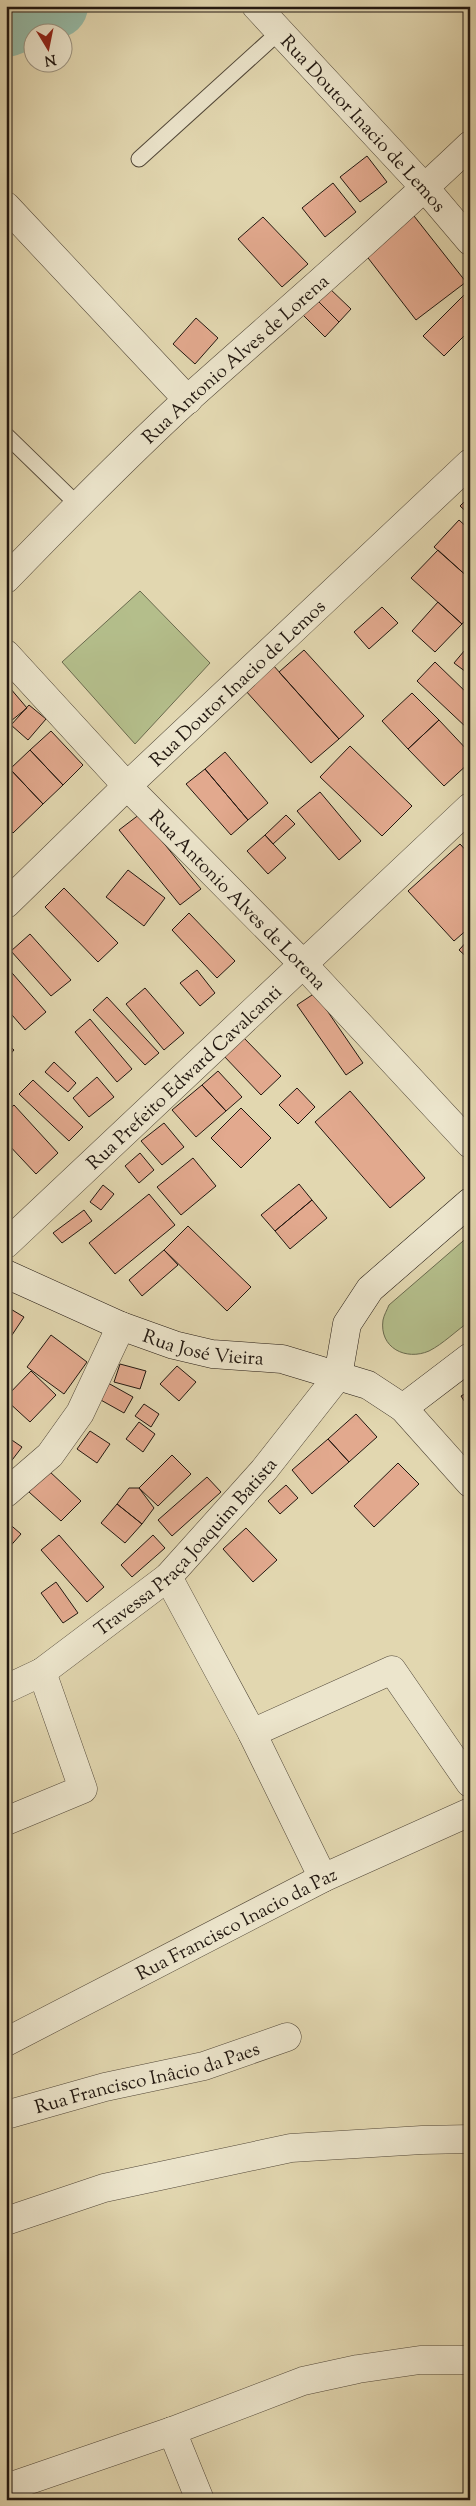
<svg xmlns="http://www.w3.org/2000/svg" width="476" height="2506" font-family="'Sorts Mill Goudy',serif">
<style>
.green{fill:#b4be8b;stroke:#6a6a4e}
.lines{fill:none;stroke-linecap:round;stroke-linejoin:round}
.river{stroke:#96baa6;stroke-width:64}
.building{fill:#e2a98e;stroke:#211710}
.service-casing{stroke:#514738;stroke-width:17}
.minor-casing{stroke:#514738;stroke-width:29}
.secondary-casing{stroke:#211710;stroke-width:29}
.service{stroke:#ece5cc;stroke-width:15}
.minor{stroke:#ece5cc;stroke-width:28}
.secondary{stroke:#ece5cc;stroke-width:28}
.labels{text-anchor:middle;stroke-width:4.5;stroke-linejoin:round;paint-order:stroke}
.street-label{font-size:19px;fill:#211710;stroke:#ece5cc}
</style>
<rect width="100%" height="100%" fill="#e2d7b0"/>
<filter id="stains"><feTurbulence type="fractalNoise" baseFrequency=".004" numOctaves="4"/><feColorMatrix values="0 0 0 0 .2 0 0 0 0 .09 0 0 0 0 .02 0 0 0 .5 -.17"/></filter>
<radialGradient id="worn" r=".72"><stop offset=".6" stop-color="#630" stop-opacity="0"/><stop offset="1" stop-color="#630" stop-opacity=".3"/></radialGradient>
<path class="green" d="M140 591 210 663 135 744 62 662Z
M470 1235V1321C457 1330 443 1344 429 1351 406 1361 379 1348 383 1320 384 1315 387 1310 389 1305Z"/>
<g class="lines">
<path class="river" d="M6 25 56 6"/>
</g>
<path class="building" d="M367 156 387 182 360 202 340 177Z
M333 183 356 212 325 237 302 208Z
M414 216 466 282 416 320 365 254Z
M263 217 308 264 282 287 238 239Z
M328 287 351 309 339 322 316 299Z
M470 289V330L444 356 423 336Z
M316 299 339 322 325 337 302 314Z
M196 318 218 338 195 364 173 344Z
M470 496V515L460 506Z
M459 520 470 530V579L434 547Z
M438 550 470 579V615L462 624 411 578Z
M438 602 462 624 435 652 412 631Z
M382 607 398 623 369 649 354 632Z
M470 644V675L454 663Z
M304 650 364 716 339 739 279 672Z
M435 662 470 696V726L468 729 417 681Z
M273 665 339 739 311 763 245 690Z
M10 688 27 708 6 725V691Z
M412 693 439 720 408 749 382 721Z
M29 705 46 719 28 740 11 725Z
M439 720 470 753V762L444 786 408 749Z
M51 731 83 765 63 785 30 750Z
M350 746 412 806 382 836 320 777Z
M30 750 63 785 43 804 10 769Z
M225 752 268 803 248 820 205 769Z
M10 769 43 804 13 833 6 826V772Z
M205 769 248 820 231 835 186 784Z
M320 792 361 841 339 860 297 811Z
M140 814 201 889 180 905 119 830Z
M286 815 295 824 273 844 265 835Z
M265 835 286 858 268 874 247 851Z
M460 844 470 855V927L454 941 408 891Z
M128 870 165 898 144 926 106 897Z
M64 888 118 943 98 962 45 907Z
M189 913 235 961 217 978 172 930Z
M30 934 71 980 51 996 11 951Z
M470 938V960L459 950Z
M6 966 46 1012 25 1030 6 1008Z
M197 970 215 993 200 1006 180 983Z
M145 988 184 1033 164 1050 126 1004Z
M315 993 363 1063 346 1075 297 1005Z
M107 997 159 1053 145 1065 93 1010Z
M90 1019 132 1069 117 1082 75 1032Z
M243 1037 281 1076 261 1095 223 1055Z
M6 1043 14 1050 6 1059Z
M54 1062 76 1083 68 1092 45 1072Z
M218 1071 242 1097 226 1111 202 1085Z
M97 1077 114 1097 89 1117 73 1098Z
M33 1080 83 1127 69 1141 19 1094Z
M202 1085 226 1111 196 1137 172 1110Z
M297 1088 315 1107 298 1124 279 1105Z
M350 1091 425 1178 390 1208 315 1122Z
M14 1105 58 1153 36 1174 6 1142V1112Z
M241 1108 271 1138 241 1168 211 1138Z
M164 1123 184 1147 162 1165 141 1141Z
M140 1153 154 1170 139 1183 125 1166Z
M193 1158 216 1186 181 1215 157 1187Z
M299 1184 312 1200 275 1231 261 1215Z
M103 1185 114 1194 101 1210 90 1202Z
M149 1194 175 1225 115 1274 89 1243Z
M312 1200 327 1218 290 1249 275 1231Z
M84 1210 92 1221 62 1243 53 1233Z
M188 1226 251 1287 227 1311 164 1250Z
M164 1250 178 1265 142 1296 129 1280Z
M9 1308 24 1317 6 1344V1312Z
M51 1335 87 1362 64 1394 27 1367Z
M120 1364 146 1371 140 1389 114 1382Z
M177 1366 196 1382 179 1401 160 1384Z
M31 1371 56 1395 30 1422 6 1400V1397Z
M108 1383 133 1397 124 1413 99 1399Z
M470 1391V1410L461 1396Z
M144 1404 159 1414 151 1427 135 1416Z
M356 1414 377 1437 349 1462 328 1439Z
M139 1422 155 1434 143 1452 126 1439Z
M90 1431 110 1444 97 1463 77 1449Z
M6 1436 22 1447 6 1468Z
M328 1439 349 1462 312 1494 292 1470Z
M172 1455 191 1474 158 1506 139 1488Z
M398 1463 419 1484 374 1527 354 1506Z
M49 1471 81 1501 61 1521 29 1492Z
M207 1477 221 1492 172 1536 158 1520Z
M286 1485 298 1498 280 1514 268 1501Z
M129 1488H139L154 1508 142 1524 117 1504Z
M117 1504 142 1524 125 1543 101 1523Z
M6 1521 21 1534 6 1551Z
M246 1528 277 1560 253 1582 223 1549Z
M59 1535 104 1587 87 1602 41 1550Z
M153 1535 165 1548 132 1577 121 1565Z
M56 1582 78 1613 63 1623 41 1593Z"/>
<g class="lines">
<g class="service-casing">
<path id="service" d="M139 159 278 33
M6 435 78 505"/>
</g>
<g class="minor-casing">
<g id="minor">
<path id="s1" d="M256 6 425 188 470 241"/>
<path d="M6 206 188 400"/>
<path id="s2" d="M6 579C66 517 126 456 189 398 283 314 379 232 470 145"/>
<path id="s3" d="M6 654 127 786 302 963 470 1144"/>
<path id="s4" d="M6 904 127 786 470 463"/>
<path id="s5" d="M6 1244 470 807"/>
<path d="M403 1408 470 1483"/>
<path d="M6 1493 50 1455 80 1413 121 1326"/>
<path d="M168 1577 252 1733 323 1878"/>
<path id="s6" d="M6 1689 42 1672 168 1577 264 1470 338 1376"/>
<path d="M252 1733 392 1670 470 1783"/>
<path d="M6 1821 83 1789 42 1672"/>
<path id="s7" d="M6 2042 323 1878 470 1812"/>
<path id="s8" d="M6 2115 105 2087 204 2066 287 2037"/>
<path d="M6 2221 104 2188 291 2148 422 2140 470 2139"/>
<path d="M172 2431 200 2500"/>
<path d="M6 2488 172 2431 303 2381 358 2369 420 2360H470"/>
</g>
</g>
<g class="secondary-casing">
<g id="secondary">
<path id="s9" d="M6 1274 121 1326 174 1345 212 1354 282 1359 368 1385 403 1408 470 1357"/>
<path d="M338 1376 347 1324 370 1289 470 1202"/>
</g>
</g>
<use href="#service" class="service"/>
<use href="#minor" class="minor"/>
<use href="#secondary" class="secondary"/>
</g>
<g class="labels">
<g class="street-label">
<text dy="7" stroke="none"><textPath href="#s1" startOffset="159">Rua Doutor Inacio de Lemos</textPath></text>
<text dy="7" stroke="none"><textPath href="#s2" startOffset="318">Rua Antonio Alves de Lorena</textPath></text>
<text dy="7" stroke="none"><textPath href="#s4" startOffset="320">Rua Doutor Inacio de Lemos</textPath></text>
<text dy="7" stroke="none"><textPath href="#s3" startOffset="338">Rua Antonio Alves de Lorena</textPath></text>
<text dy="7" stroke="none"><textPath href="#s5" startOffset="244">Rua Prefeito Edward Cavalcanti</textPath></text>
<text dy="7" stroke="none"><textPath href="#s9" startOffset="212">Rua José Vieira</textPath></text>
<text dy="7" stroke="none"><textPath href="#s6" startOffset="231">Travessa Praça Joaquim Batista</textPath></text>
<text dy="7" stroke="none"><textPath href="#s7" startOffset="259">Rua Francisco Inacio da Paz</textPath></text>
<text dy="7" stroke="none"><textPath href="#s8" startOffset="146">Rua Francisco Inâcio da Paes</textPath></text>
</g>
</g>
<rect width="476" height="2506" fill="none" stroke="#e2d7b0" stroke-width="25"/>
<rect x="8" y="8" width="461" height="2491" fill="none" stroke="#211710" stroke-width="2.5"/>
<rect x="12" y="12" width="451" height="2481" fill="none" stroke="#211710"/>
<g transform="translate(48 48) rotate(170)"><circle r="24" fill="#ece5cc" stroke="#9b9381"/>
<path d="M0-4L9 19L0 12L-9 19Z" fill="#8f2418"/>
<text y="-8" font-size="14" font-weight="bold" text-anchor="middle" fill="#211710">N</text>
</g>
<rect width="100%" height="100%" filter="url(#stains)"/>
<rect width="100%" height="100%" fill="url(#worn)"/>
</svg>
